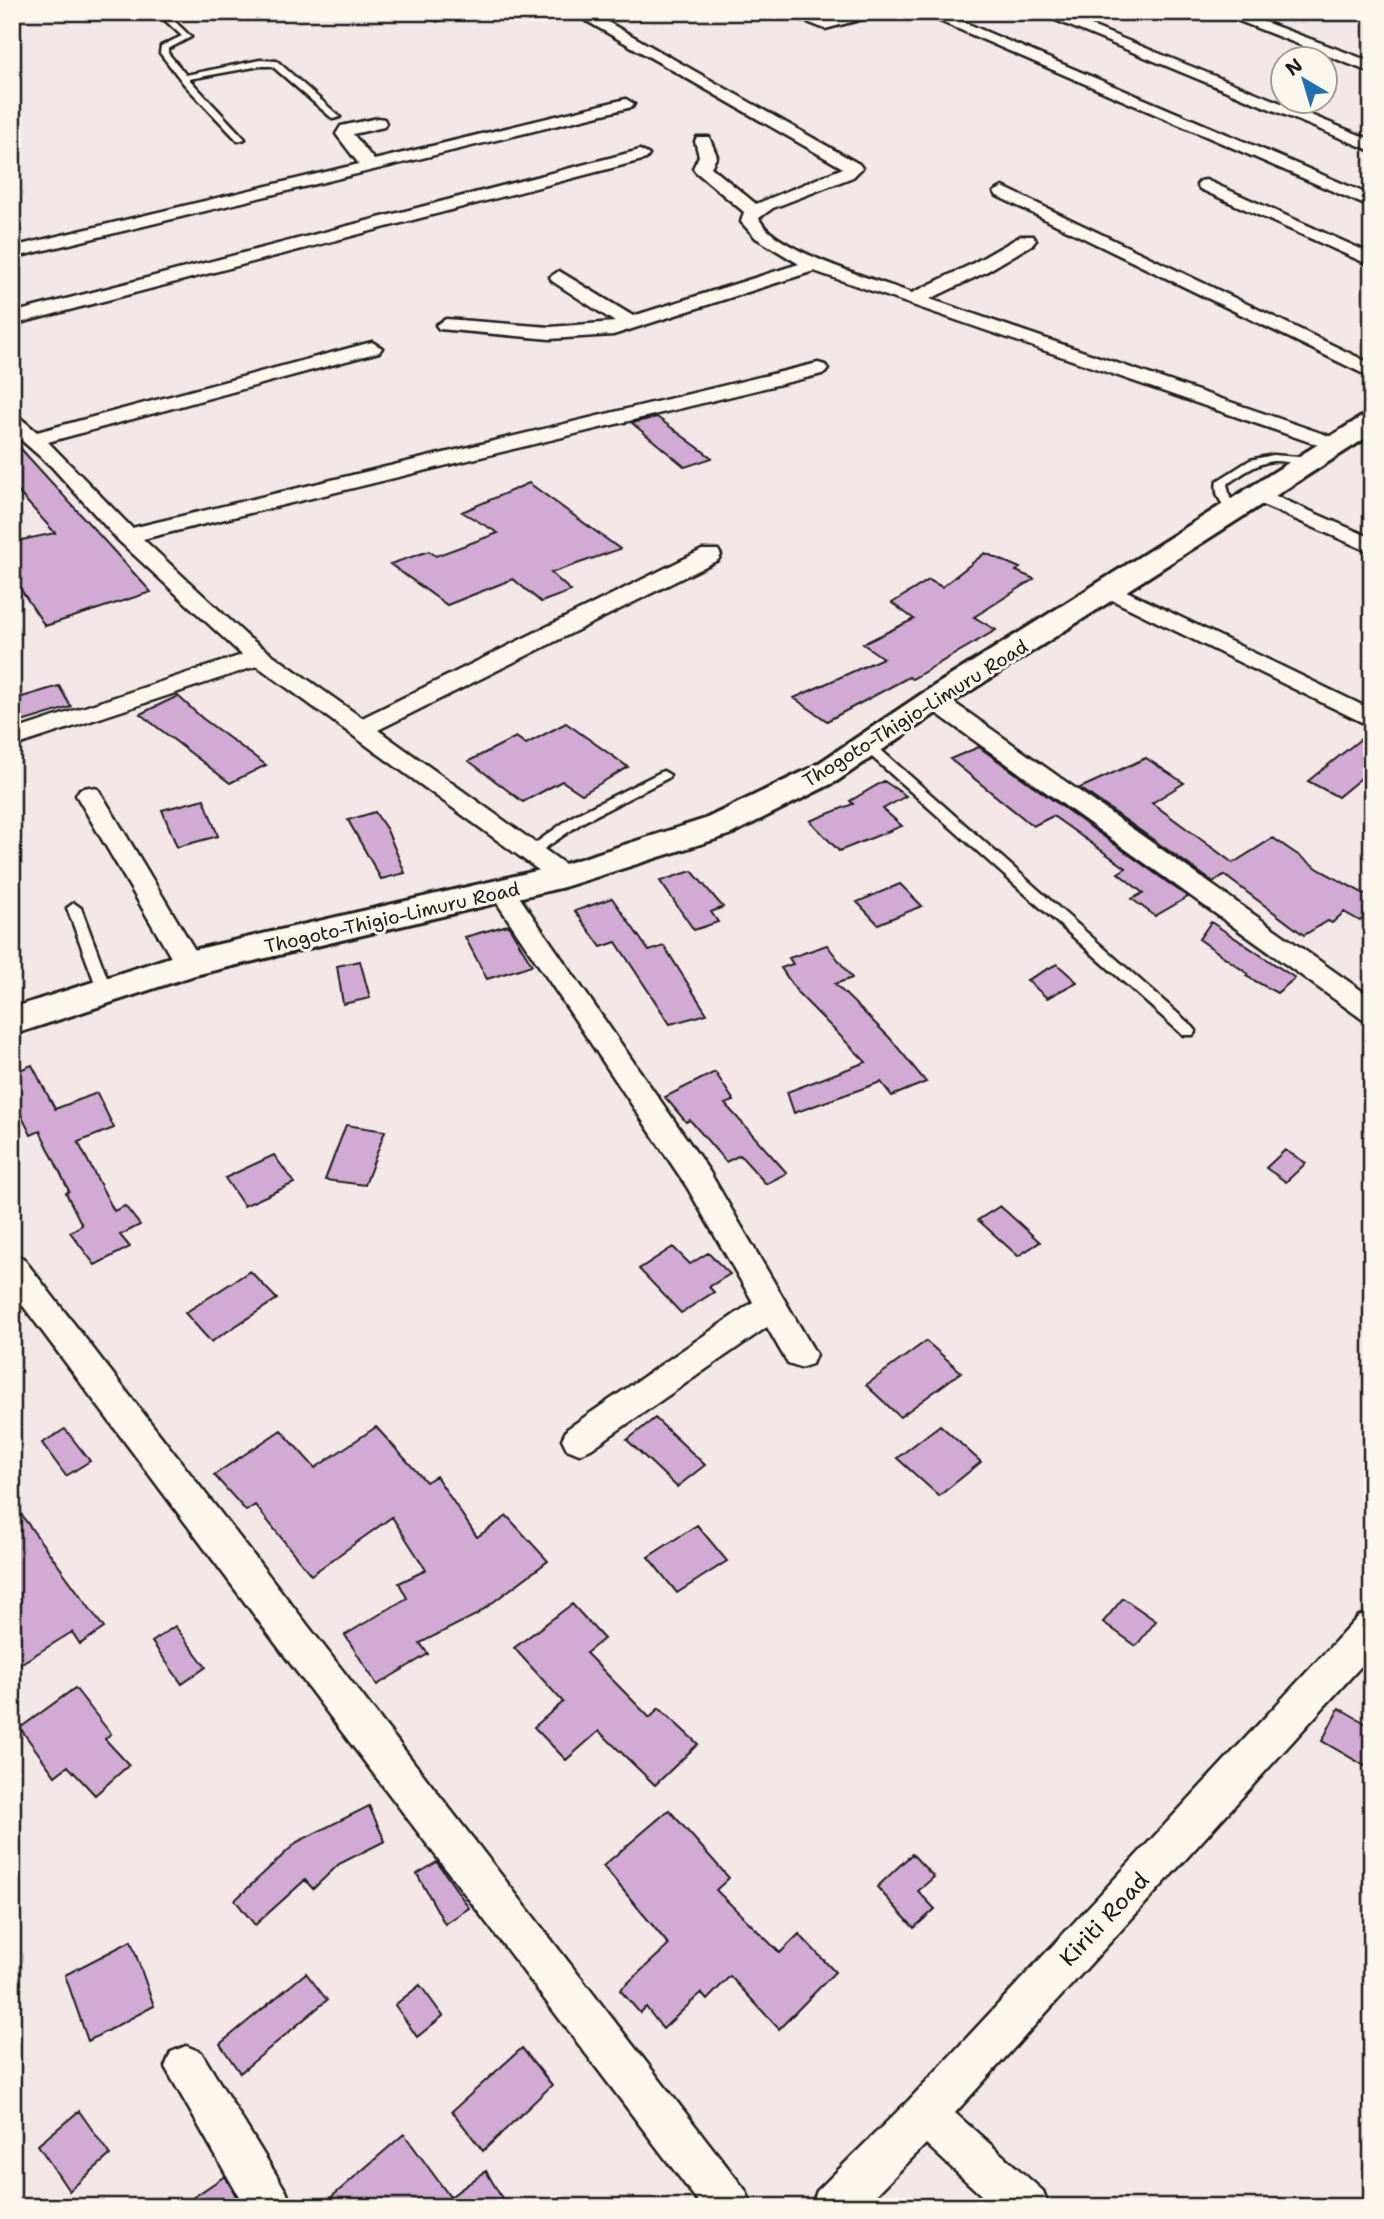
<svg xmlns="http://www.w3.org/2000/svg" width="1384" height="2219" font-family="'Shantell Sans',sans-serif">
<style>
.building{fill:#d1abd3;stroke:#1c1c1c;stroke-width:2}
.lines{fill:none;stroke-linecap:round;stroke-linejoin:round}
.service-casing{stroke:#1c1c1c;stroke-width:5}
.minor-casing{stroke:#1c1c1c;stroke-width:5}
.trunk-casing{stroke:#1c1c1c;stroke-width:6}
.service{fill:#fbf7ec;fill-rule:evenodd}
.minor{fill:#fbf7ec;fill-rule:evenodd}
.trunk{fill:#fbf7ec;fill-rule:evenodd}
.labels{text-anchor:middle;stroke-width:6;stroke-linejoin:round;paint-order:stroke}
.street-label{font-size:19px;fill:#1c1c1c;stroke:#fbf7ec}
.near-street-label{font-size:23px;fill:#1c1c1c;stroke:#fbf7ec}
</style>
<rect width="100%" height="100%" fill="#f3e8e7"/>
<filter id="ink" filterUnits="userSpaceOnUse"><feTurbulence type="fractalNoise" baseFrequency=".0143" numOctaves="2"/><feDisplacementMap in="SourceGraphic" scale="14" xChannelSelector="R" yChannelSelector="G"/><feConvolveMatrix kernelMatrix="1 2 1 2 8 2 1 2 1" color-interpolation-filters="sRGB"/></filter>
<g filter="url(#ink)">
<path class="building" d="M657 417 712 458 685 467 632 423Z
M12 439 92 527 151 592 45 626 12 576V542L55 533 12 485Z
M529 483 620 549 551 573 571 591 541 602 513 579 447 605 390 564 429 551 436 556 498 533 462 512Z
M985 553 1020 568 1016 571 1034 579 974 617 996 630 912 679 909 677 827 721 794 698 883 658 863 644 914 619 892 603 929 580 942 587Z
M59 686 71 707 12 725V700Z
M178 696 202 718 266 765 230 783 140 714Z
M566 723 628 767 582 794 562 781 523 802 469 761 516 737 526 744Z
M1372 730V769L1338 797 1308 781Z
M979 747 1188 897 1155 916 1132 899 1143 893 1118 873 1126 868 1053 816 1033 826 950 759Z
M1146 758 1184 783 1152 803 1233 863 1273 838 1320 870 1372 898V910L1360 921 1344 912 1332 923 1328 921 1304 935 1224 875 1213 882 1080 788Z
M884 781 906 796 883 809 902 826 839 851 810 821 853 804 850 801Z
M204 799 218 836 177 847 162 810Z
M375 812 387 830 405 873 381 879 348 820Z
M692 871 723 907 711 912 718 922 694 930 660 881Z
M900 884 922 906 878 924 857 902Z
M612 898 649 951 664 946 707 1014 670 1024 616 942 601 947 575 911Z
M1211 922 1295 978 1277 993 1246 976 1248 974 1199 939Z
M508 925 532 965 487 979 465 937Z
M827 945 852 978 835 984 889 1037 926 1082 892 1096 881 1082 794 1113 787 1092 866 1062 798 993 781 968 793 964 789 958Z
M360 961 370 998 343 1004 337 966Z
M1057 964 1077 982 1047 998 1027 980Z
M32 1065 55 1109 97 1093 114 1128 78 1142 114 1211 125 1206 140 1225 120 1235 130 1247 95 1265 70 1232 82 1225 66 1193 69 1191 40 1131 31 1135 12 1097V1073Z
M715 1072 734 1101 725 1104 787 1173 766 1184 740 1155 726 1162 690 1120 686 1122 665 1097Z
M346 1125 385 1131 365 1185 325 1180Z
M1285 1150 1306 1163 1286 1182 1266 1168Z
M274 1155 294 1183 244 1206 225 1178Z
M1000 1206 1040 1242 1018 1256 978 1220Z
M673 1247 690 1264 708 1253 730 1274 709 1287 714 1292 681 1313 639 1269Z
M250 1271 277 1299 211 1342 185 1313Z
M926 1341 961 1372 900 1417 866 1385Z
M655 1418 705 1465 677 1487 627 1440Z
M940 1425 981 1462 939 1496 897 1458Z
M376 1427 426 1482 436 1476 477 1537 507 1516 548 1561 476 1615 420 1643 428 1654 377 1685 345 1635 407 1598 399 1583 426 1570 392 1517 311 1575 255 1505 246 1511 214 1475 281 1430 315 1468Z
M65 1429 90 1461 66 1476 42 1443Z
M12 1502 104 1628 80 1644 72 1632 12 1669Z
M697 1525 727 1561 677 1593 648 1557Z
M1123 1598 1156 1621 1136 1646 1103 1622Z
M572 1604 604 1639 586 1653 650 1718 659 1708 698 1744 655 1785 599 1731 566 1760 534 1727 563 1702 514 1648Z
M175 1626 206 1667 182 1684 152 1642Z
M75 1688 111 1734 105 1739 129 1765 95 1795 68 1766 55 1776 20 1728Z
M1339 1708 1372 1727V1770L1322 1741Z
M369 1806 385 1841 339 1864 313 1889 305 1880 255 1925 235 1900 297 1842Z
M669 1810 729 1878 716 1890 780 1953 799 1934 835 1972 779 2029 730 1976 707 2000 701 1993 663 2029 646 2007 640 2013 620 1990 669 1945 603 1866Z
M912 1854 934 1877 918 1891 935 1909 914 1928 877 1887Z
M437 1862 469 1908 445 1924 417 1874Z
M131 1941 154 2006 88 2041 65 1975Z
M306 1973 327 2000 240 2073 220 2044Z
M420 1985 443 2016 417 2037 395 2005Z
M522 2048 552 2085 483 2151 452 2111Z
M79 2111 110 2155 69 2191 38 2145Z
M404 2134 450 2197 486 2171 507 2207H320Z
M225 2176 242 2207H179Z"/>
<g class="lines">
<g class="service-casing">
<path id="service" d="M156 12H165L191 37 168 49V53L186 75 260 60 277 61 340 117 333 119 272 66H260L189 79 245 139 238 141 184 84 160 53 161 46 182 36Z
M430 12H439L444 18 437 20Z
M1273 455 1312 458 1318 461C1307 468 1286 460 1273 461 1256 463 1241 475 1227 484L1230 498 1242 511 1236 514C1222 508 1214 495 1217 481L1250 460Z
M868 742 873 743 1193 1027 1196 1031 1193 1035H1183L863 749 861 746Z
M663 771 670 775 668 778 583 822 535 855 530 857 523 852 573 816Z
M74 903 81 908 112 991 110 995 105 996 98 991 67 908Z"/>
</g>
<g class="minor-casing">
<path id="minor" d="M571 12H590L859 164 862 168 853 177 773 208 759 218C771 250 879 281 912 293L970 265 1021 236H1033L1036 240 1033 244 984 273 930 299 1344 441 1347 445 1344 449H1330L814 271 613 335 550 339 439 329 436 325 446 319 550 327 615 322 552 281 550 277 559 271 633 316 799 264 756 238 741 222 744 212 696 172 693 168 699 156 695 141 697 137H709L717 156 711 167 756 204 843 168Z
M782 12H805L826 19 854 12H880L878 15 825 29Z
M919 12H940L1372 196V208Z
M1036 12H1057L1372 140V151Z
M1216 12H1238L1372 62V73Z
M626 99 634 104 632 107 12 258V247L359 164 336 134 341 126 378 118 384 119 386 123 384 127 353 134 374 160Z
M640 150 649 155 646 159 12 325V313Z
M1206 180 1372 254V266L1200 189 1197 185 1200 181Z
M1003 187 1372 364V378L997 196 994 192Z
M372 342 382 348 379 352 48 442 132 528 818 363 825 365 828 369 825 373 818 375 143 539 249 638 362 718 702 550H718L721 555 718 560 378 730 573 870 577 876 573 882 564 885 555 882 257 666 12 747V731L242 655 119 541 51 466 12 432V415L19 417 37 432Z
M1259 489 1372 538V553L1251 500 1248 495 1251 490Z
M1110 583 1372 710V727L1102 595 1099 590 1102 585Z
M934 693 943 695 1372 998V1022L1362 1019 925 705 922 700 925 695Z
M89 787 98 789 102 795 199 957 203 964 199 971 189 974 179 971 76 795 80 789Z
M502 882 511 885 709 1171 816 1354 812 1364 800 1368 788 1364 767 1327 591 1449 579 1454 567 1449 562 1439 567 1429 753 1302 687 1187 489 891 493 885Z
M12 1254 23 1258 746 2191 752 2207H702L317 1699 12 1291Z
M1372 1611V1654L955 2113 1043 2191 1049 2207H994L926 2144 864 2207H811L817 2191 910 2099 1359 1616Z
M186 2046 201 2052 286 2191 292 2207H245L165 2067 171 2052Z"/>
</g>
<g class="trunk-casing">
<path id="trunk" d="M1372 414V434L945 707 837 781 729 835 564 887 195 975 12 1035V1008L189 951 558 866 705 819 813 767 923 693 1363 416Z"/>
</g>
<use href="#service" class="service"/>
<use href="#minor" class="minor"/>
<use href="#trunk" class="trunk"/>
</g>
</g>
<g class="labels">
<g class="street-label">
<text transform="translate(915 713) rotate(-32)" y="7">Thogoto-Thigio-Limuru Road</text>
<text transform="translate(392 917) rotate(-13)" y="7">Thogoto-Thigio-Limuru Road</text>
</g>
<g class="near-street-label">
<text transform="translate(1104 1919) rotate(-47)" y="8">Kiriti Road</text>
</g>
</g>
<rect width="1384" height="2219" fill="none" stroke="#fbf7ec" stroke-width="42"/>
<rect x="21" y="21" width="1342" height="2177" fill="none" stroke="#1c1c1c" stroke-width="2.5" filter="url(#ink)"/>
<g transform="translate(1304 80) rotate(322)"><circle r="33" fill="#fbf7ec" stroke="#a29f99" stroke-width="2"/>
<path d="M0-5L12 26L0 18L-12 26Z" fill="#1f6fb2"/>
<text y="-10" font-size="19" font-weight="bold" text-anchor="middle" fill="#1c1c1c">N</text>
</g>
</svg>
